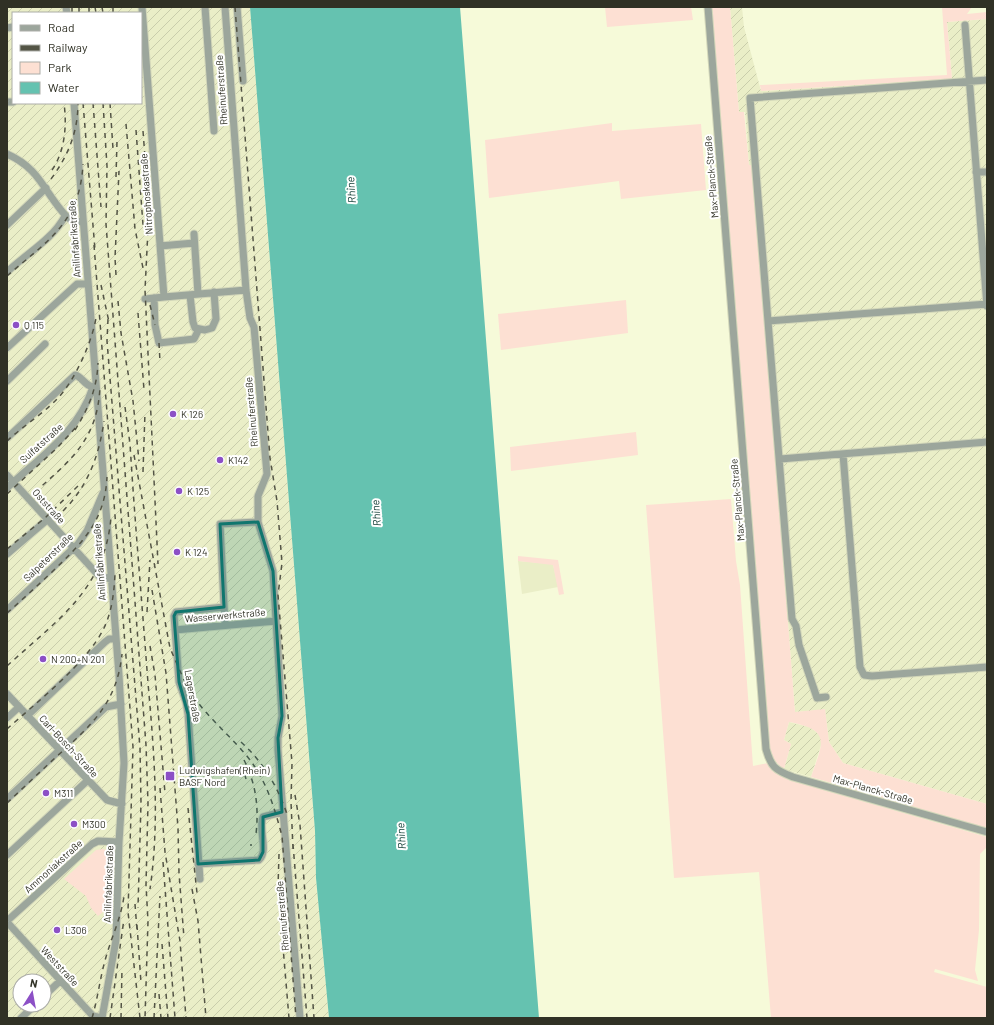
<svg xmlns="http://www.w3.org/2000/svg" width="994" height="1025" font-family="Barlow,sans-serif">
<style>
.built{fill:#eaeec7}
.industrial{fill:url(#industrial-furrows);fill-rule:evenodd}
.green{fill:#fde0d3}
.water{fill:#65c2b0}
.lines{fill:none;stroke-linecap:round;stroke-linejoin:round}
.stream{stroke:#65c2b0;stroke-width:1.5}
.minor-casing{stroke:#d2d6b9;stroke-width:9}
.minor{stroke:#9ca69c;stroke-width:7}
.rail{stroke:#535445;stroke-width:1.5;stroke-dasharray:5 5;stroke-linecap:butt}
.marked{fill:#0f766e;fill-opacity:0.2;stroke:#0f766e;stroke-width:3;stroke-linejoin:round}
.poi-dot{fill:#8c50c6;stroke:#fff;stroke-width:1.5}
.labels{text-anchor:middle;stroke-width:4;stroke-linejoin:round;paint-order:stroke}
.street-label{font-size:10px;fill:#303125;stroke:#fff}
.poi-label{font-size:10px;fill:#303125;stroke:#fff;text-anchor:start}
.water-label{font-size:11px;font-style:italic;fill:#0f3b33;stroke:#fff}
</style>
<defs>
<pattern id="industrial-furrows" width="10" height="10" patternUnits="userSpaceOnUse"><rect width="10" height="10" fill="#eaeec7"/><path d="M-1 1l2-2M0 10L10 0M9 11l2-2" fill="none" stroke="#c9cdab"/></pattern>
</defs>
<rect width="100%" height="100%" fill="#f6fad9"/>
<path class="built" d="M518 561 553 564 558 587 522 594Z"/>
<path class="industrial" d="M7 7H250L315 831 316 878 329 1018H7ZM13 13H141V103H13ZM20 981H44V1005H20Z
M730 7H742L744 27 761 91 952 79 947 22 987 19V804L843 763 829 742 825 710 795 712 752 165H749L745 112H739Z
M789 722 810 727 820 735 822 742 811 777 784 769 791 744 784 740Z"/>
<path class="green" d="M605 7H691L693 20 607 27Z
M711 7H730L739 112H744L749 165H752L795 712 825 709 829 742 843 763 987 804V828L811 777C822 744 833 730 789 722L784 740 791 744 784 769C775 763 772 757 769 747Z
M942 7H972L967 14 987 12V19L947 22 952 79 761 91 760 85 947 75Z
M612 123V131L701 124 706 190 621 199 619 181 489 198 485 140Z
M626 300 628 333 501 350 498 314Z
M636 432 638 455 511 471 510 447Z
M731 499 736 561 740 585 753 766 768 763 781 776 789 780 987 837V847L980 854 979 930 975 970 978 981 935 969 934 972 987 987V1018H771L759 872 674 878 646 505Z
M518 556 558 560 564 594 559 595 553 565 518 561Z
M103 849 110 851 114 859 112 908H108L98 916 91 908 86 896 64 879 96 850Z"/>
<path class="water" d="M250 7H460L539 1018H329L316 878 315 831Z"/>
<g class="lines">
<path class="stream" d="M962 7H963"/>
<g class="minor-casing">
<path id="minor" d="M66 7 67 13
M142 7 164 297 246 290
M205 7 214 131
M225 7 246 290 250 318 254 327 267 474 258 496V522L273 571 282 716 278 738V750L300 1018
M237 7 243 81
M708 7 766 749C771 767 775 770 793 777L987 832
M965 25 987 306
M7 28 13 27
M7 102H13
M74 103 119 675 124 763 119 842 116 940 102 1018
M7 154C41 169 44 193 67 217L73 221 83 222
M976 172H987
M7 225 46 188
M194 234 198 294
M160 246 194 243
M7 272C26 254 53 239 65 216
M190 295 193 322 195 328 205 330 212 328 216 319 214 292
M154 298 155 325 159 343 194 339 199 329
M145 299 164 297
M768 321 987 304
M7 348 77 284H88
M7 381 45 344
M7 438 75 375C83 377 85 387 95 387
M843 454 860 667 864 675 872 676 987 667
M780 459 987 442
M7 475 99 576 111 579
M7 488C41 456 78 433 93 387
M7 554 48 519
M7 610 78 544 87 531 103 493
M225 625 220 524 258 522
M175 630 276 621
M7 694 107 800 122 804
M826 697 817 698 799 645 796 626 792 619 750 98 987 80
M27 716 105 642 109 639H116
M7 718 19 707
M7 799 106 707 121 704
M7 855 87 781
M198 864 259 860C269 851 258 829 263 817L282 812
M200 879 188 714 186 702 179 682 174 616 176 612 224 607
M7 921 92 844 98 841 119 842
M7 922 93 1016 102 1018
M44 996 60 981
M21 1018 35 1005"/>
</g>
<use href="#minor" class="minor"/>
<path class="rail" d="M72 7V13
M79 7V13
M89 7V13
M95 7 96 13
M102 7 103 13
M113 7V13
M235 7 270 458 277 501 282 563 278 595 292 763 291 802 293 849
M83 103 95 250
M93 103 101 207
M103 103 107 166 106 224 146 745 148 803 146 885 148 921 145 1018
M110 103 113 149
M126 124 135 229 143 268
M136 130 143 225
M143 131 149 209 145 290 158 564
M52 170C65 151 67 126 64 103
M116 177 117 141
M51 179C68 156 78 132 78 103
M94 245 133 747 128 912 140 1018
M116 275 115 258 119 171
M7 276C47 241 80 223 83 164
M101 285 109 322
M118 301 121 333 133 401 139 461
M150 305 155 325
M138 313 144 390
M108 319 107 341 140 748 141 803 138 908
M159 343 160 362
M125 407 130 444C135 524 142 603 148 683 154 751 160 821 150 889
M75 430C88 409 97 389 98 363
M7 441C23 426 43 414 58 398 75 380 92 342 96 318
M134 455 170 648C178 666 185 685 196 700 211 720 230 736 246 755 266 779 274 806 282 836L296 1018
M143 472 145 412
M35 492C71 460 98 439 100 386
M7 494 58 447 78 425
M63 511C88 486 99 456 104 421
M7 549 46 517 81 483
M152 590 166 673 178 828 179 873 184 938
M147 612 150 560
M7 613C22 600 37 586 52 572 82 543 105 521 107 477
M150 646 155 675 165 793
M7 666C57 620 105 590 111 517
M7 729C37 702 87 663 104 628 112 611 114 593 115 574
M241 742C264 763 278 787 288 817
M244 760C256 784 259 807 256 834
M242 765 246 779
M160 788 165 852 180 941 186 1018
M295 795 300 825 314 1018
M7 803C23 788 40 772 56 757 91 726 117 703 122 654
M188 808 197 893
M251 844V846
M293 844 307 1018
M279 854 278 888 289 1018
M163 862 175 1018
M192 889 198 921 206 1018
M135 904 137 930
M137 925 141 983
M162 944 168 1018
M159 994 161 1018
M92 1018C98 998 100 977 106 957 112 936 121 918 124 896
M110 1018 124 919
M121 1018 122 968
M154 1018 160 896"/>
</g>
<path class="marked" d="M258 522 273 571 282 716 278 738 282 812 263 817V852L259 860 198 864 188 714 179 682 174 616 176 612 224 607 220 524Z"/>
<g class="poi-dot">
<circle cx="16" cy="325" r="4"/>
<circle cx="173" cy="414" r="4"/>
<circle cx="220" cy="460" r="4"/>
<circle cx="179" cy="491" r="4"/>
<circle cx="177" cy="552" r="4"/>
<circle cx="43" cy="659" r="4"/>
<rect x="165" y="771" width="10" height="10" rx="2"/>
<circle cx="46" cy="793" r="4"/>
<circle cx="74" cy="824" r="4"/>
<circle cx="57" cy="930" r="4"/>
</g>
<g class="labels">
<g class="street-label">
<text transform="translate(221 90) rotate(-94)" y="4">Rheinuferstraße</text>
<text transform="translate(711 177) rotate(-95)" y="4">Max-Planck-Straße</text>
<text transform="translate(146 194) rotate(-94)" y="4">Nitrophoskastraße</text>
<text transform="translate(74 239) rotate(-94)" y="4">Anilinfabrikstraße</text>
<text transform="translate(251 412) rotate(-95)" y="4">Rheinuferstraße</text>
<text transform="translate(41 443) rotate(-42)" y="4">Sulfatstraße</text>
<text transform="translate(737 500) rotate(-95)" y="4">Max-Planck-Straße</text>
<text transform="translate(49 506) rotate(48)" y="4">Oststraße</text>
<text transform="translate(48 557) rotate(-44)" y="4">Salpeterstraße</text>
<text transform="translate(99 562) rotate(-94)" y="4">Anilinfabrikstraße</text>
<text transform="translate(225 615) rotate(-5)" y="4">Wasserwerkstraße</text>
<text transform="translate(193 696) rotate(80)" y="4">Lagerstraße</text>
<text transform="translate(69 746) rotate(47)" y="4">Carl-Bosch-Straße</text>
<text transform="translate(873 789) rotate(16)" y="4">Max-Planck-Straße</text>
<text transform="translate(53 866) rotate(-42)" y="4">Ammoniakstraße</text>
<text transform="translate(108 884) rotate(-88)" y="4">Anilinfabrikstraße</text>
<text transform="translate(282 916) rotate(-95)" y="4">Rheinuferstraße</text>
<text transform="translate(60 966) rotate(47)" y="4">Weststraße</text>
</g>
<g class="poi-label">
<text x="24" y="329">Q 115</text>
<text x="181" y="418">K 126</text>
<text x="228" y="464">K142</text>
<text x="187" y="495">K 125</text>
<text x="185" y="556">K 124</text>
<text x="51" y="663">N 200+N 201</text>
<text x="179" y="774">Ludwigshafen(Rhein)<tspan x="179" dy="12">BASF Nord</tspan></text>
<text x="54" y="797">M311</text>
<text x="82" y="828">M300</text>
<text x="65" y="934">L306</text>
</g>
<g class="water-label">
<text transform="translate(351 190) rotate(-94)" y="4">Rhine</text>
<text transform="translate(376 513) rotate(-94)" y="4">Rhine</text>
<text transform="translate(401 836) rotate(-94)" y="4">Rhine</text>
</g>
</g>
<rect width="994" height="1025" fill="none" stroke="#303125" stroke-width="16"/>
<rect x="12" y="12" width="130" height="92" fill="#ffffff" stroke="#acada8"/>
<rect x="20" y="25" width="20" height="6" fill="#9ca69c" stroke="#acada8"/>
<text x="48" y="32" font-size="12" fill="#303125">Road</text>
<rect x="20" y="45" width="20" height="6" fill="#535445" stroke="#acada8"/>
<text x="48" y="52" font-size="12" fill="#303125">Railway</text>
<rect x="20" y="62" width="20" height="12" fill="#fde0d3" stroke="#acada8"/>
<text x="48" y="72" font-size="12" fill="#303125">Park</text>
<rect x="20" y="82" width="20" height="12" fill="#65c2b0" stroke="#acada8"/>
<text x="48" y="92" font-size="12" fill="#303125">Water</text>
<g transform="translate(32 993) rotate(11)"><circle r="19" fill="#ffffff" stroke="#acada8"/>
<path d="M0-3L7 15L0 10L-7 15Z" fill="#8c50c6"/>
<text y="-6" font-size="11" font-weight="bold" text-anchor="middle" fill="#303125">N</text>
</g>
</svg>
